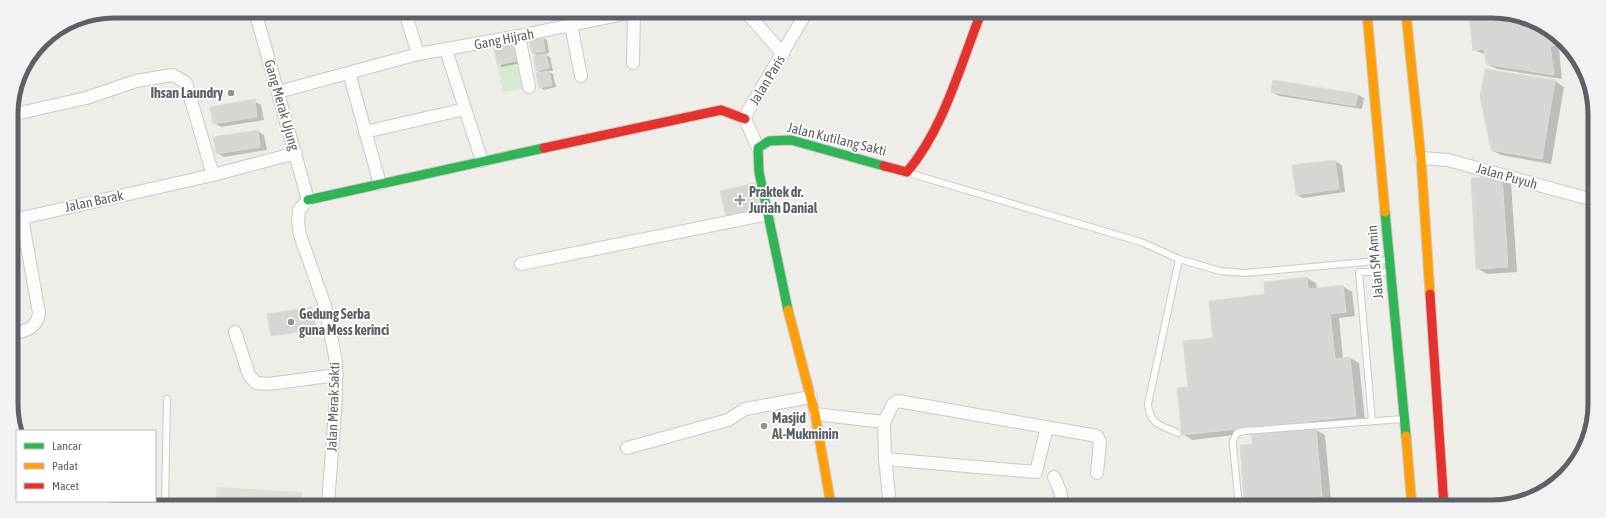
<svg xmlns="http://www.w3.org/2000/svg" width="1606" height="518" font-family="'Asap Condensed',sans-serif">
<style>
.education{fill:#e1dfd8}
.green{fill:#d4ebd2}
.shadow{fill:#0003}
.building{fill:#d8d6d3;stroke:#dedcd7}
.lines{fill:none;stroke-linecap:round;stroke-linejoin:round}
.lane-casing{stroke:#cacac9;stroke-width:8}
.street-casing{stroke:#cacac9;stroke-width:14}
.fast-casing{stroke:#cacbca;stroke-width:11}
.slow-casing{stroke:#cacbca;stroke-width:11}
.jam-casing{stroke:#cacbca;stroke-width:11}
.lane{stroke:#fcfcfc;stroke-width:6}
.street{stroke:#fcfcfc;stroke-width:12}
.fast{stroke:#30b455;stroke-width:9}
.slow{stroke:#ff9f0a;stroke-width:9}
.jam{stroke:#e5322d;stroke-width:9}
.poi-dot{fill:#909294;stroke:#fff;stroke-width:1.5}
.labels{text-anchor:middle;stroke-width:3.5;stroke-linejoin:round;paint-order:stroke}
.street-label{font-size:14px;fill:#5d6167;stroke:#fff}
.poi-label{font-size:14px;font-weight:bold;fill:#5d6167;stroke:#fff;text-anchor:start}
.rim{fill:none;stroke:#5d6167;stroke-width:5}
</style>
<rect width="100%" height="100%" fill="#eeede8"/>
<path class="education" d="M217 487 302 492V504H215Z"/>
<path class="green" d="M517 61 522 89 503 92 497 65Z"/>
<path class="shadow" d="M1470 14 1519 15 1569 46 1571 49 1559 50 1562 79 1497 69 1487 64 1486 55 1474 50Z
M542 37 547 40 549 53 544 54 550 57 553 71H548L553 74 556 87 544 90 540 87 541 73 536 70 539 56 533 53Z
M513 44 518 46 521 63 502 67 498 64Z
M1486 70 1555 81 1564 87 1551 164 1501 155 1491 150Z
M1272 92 1357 94 1364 98 1362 109 1279 96Z
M254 101 261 105 264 120 221 127 214 123Z
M258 131 264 135 267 150 224 157 217 153Z
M1335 161 1342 165 1345 192 1303 198 1296 194Z
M1502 177 1511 182 1517 272 1487 274 1477 268Z
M1307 278 1316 283 1317 289 1343 286 1352 292 1355 316 1339 318 1343 359 1350 358 1359 363 1365 420 1192 440 1183 434 1189 388 1214 338 1267 295Z
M311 308 313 309 316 330 272 336Z
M1316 430 1325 435 1331 501 1254 506 1245 501 1253 445Z"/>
<path class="building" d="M1469 14 1519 15 1565 44 1550 46 1554 75 1486 64 1484 49 1473 51Z
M543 36 545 51 532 53 529 39Z
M513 43 517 61 497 65 494 47Z
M546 54 549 68 536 71 533 56Z
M1485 69 1555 80 1542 159 1491 150 1480 97Z
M549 71 552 85 539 88 536 73Z
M1273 80 1358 94 1355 106 1271 92Z
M255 99 257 117 213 124 210 107Z
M258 130 260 147 216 154 213 137Z
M1335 160 1339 189 1296 195 1292 165Z
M1502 176 1508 267 1476 269 1471 178Z
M754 183 760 209 726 217 720 191Z
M1307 277 1308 289 1343 285 1346 312 1330 314 1335 359 1350 357 1356 416 1182 435 1177 388 1188 387 1183 341 1213 338 1209 301 1265 294 1264 282Z
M311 307 315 329 271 336 267 314Z
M1316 428 1322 496 1244 501 1240 445 1252 444 1251 434Z"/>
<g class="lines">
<g class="lane-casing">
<path id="lane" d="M909 173 1141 242 1179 259 1220 271 1245 273 1388 260
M1372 421 1359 272H1388
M1178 433C1162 426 1149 424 1148 404L1179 259
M165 504 167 399
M1239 506 1233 446V441L1237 433 1244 431 1403 419"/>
</g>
<g class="street-casing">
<path id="street" d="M255 11 308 200 299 210 298 222 300 235 325 306 336 361V397L328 504
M405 12 418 54
M747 13 783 54
M571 25 581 76
M519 36 529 87
M446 50 482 161
M633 63 634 12
M349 73 380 184
M278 92 418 54 519 36 633 12
M11 115 86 98 136 81 166 76 173 75 186 83 213 175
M365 132 465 109
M758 148 745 119 748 111 806 13
M1421 158 1448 160 1593 200
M521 264 768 214
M235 332 249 375 256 383 268 384 337 375
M12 334C26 331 37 328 39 313L22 218 213 175 296 153
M815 414 884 422 893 404 898 401 1097 436 1100 442 1097 473
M884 422 885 459 1036 472 1047 427
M627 448 728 420 745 409 811 397
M885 459 890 505
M1054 477 1060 491 1063 506"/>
</g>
<g class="fast-casing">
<path id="fast" d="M308 200 544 148
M1385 212 1406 436
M788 310 759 172 758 148 769 141 791 140 884 166"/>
</g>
<g class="slow-casing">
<path id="slow" d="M1367 14 1385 212
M1406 14 1421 158 1430 294
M788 310 815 414 831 505
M1406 436 1412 507"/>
</g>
<g class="jam-casing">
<path id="jam" d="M544 148 721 110 745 119
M884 166 907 172C944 128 960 66 981 13
M1430 294 1444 507"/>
</g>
<use href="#lane" class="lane"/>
<use href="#street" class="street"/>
<use href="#fast" class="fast"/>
<use href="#slow" class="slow"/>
<use href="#jam" class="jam"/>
</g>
<g class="poi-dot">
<circle cx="231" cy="93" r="4"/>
<path d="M738 194h4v4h4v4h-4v4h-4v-4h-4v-4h4z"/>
<circle cx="291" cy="322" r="4"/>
<circle cx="764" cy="426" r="4"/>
</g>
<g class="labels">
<g class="street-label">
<text transform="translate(504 39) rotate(-11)" y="5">Gang Hijrah</text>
<text transform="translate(767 80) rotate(-59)" y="5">Jalan Paris</text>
<text transform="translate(282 105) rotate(74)" y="5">Gang Merak Ujung</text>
<text transform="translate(837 139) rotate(14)" y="5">Jalan Kutilang Sakti</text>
<text transform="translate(1507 176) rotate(16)" y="5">Jalan Puyuh</text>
<text transform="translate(94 201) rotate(-12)" y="5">Jalan Barak</text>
<text transform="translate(1375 262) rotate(-95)" y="5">Jalan SM Amin</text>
<text transform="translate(333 407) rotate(-88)" y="5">Jalan Merak Sakti</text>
</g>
<g class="poi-label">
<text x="223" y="98" text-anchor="end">Ihsan Laundry</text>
<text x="749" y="197">Praktek dr.<tspan x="749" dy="16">Juriah Danial</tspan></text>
<text x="299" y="319">Gedung Serba<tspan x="299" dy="16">guna Mess kerinci</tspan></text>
<text x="772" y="423">Masjid<tspan x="772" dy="16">Al-Mukminin</tspan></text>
</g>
</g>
<path d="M0 0H1606V518H0ZM114 18H1492A96 96 0 0 1 1588 114V404A96 96 0 0 1 1492 500H114A96 96 0 0 1 18 404V114A96 96 0 0 1 114 18Z" fill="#f2f2f3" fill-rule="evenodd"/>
<path class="rim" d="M114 18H1492A96 96 0 0 1 1588 114V404A96 96 0 0 1 1492 500H114A96 96 0 0 1 18 404V114A96 96 0 0 1 114 18Z"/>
<rect x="16" y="430" width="140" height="72" fill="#ffffff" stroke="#bec0c2"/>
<rect x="24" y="443" width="20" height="6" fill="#30b455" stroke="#bec0c2"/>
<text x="52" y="450" font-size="12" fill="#5d6167">Lancar</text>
<rect x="24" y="463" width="20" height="6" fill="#ff9f0a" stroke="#bec0c2"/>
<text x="52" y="470" font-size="12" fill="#5d6167">Padat</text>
<rect x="24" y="483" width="20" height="6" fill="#e5322d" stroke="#bec0c2"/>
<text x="52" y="490" font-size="12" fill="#5d6167">Macet</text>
</svg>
